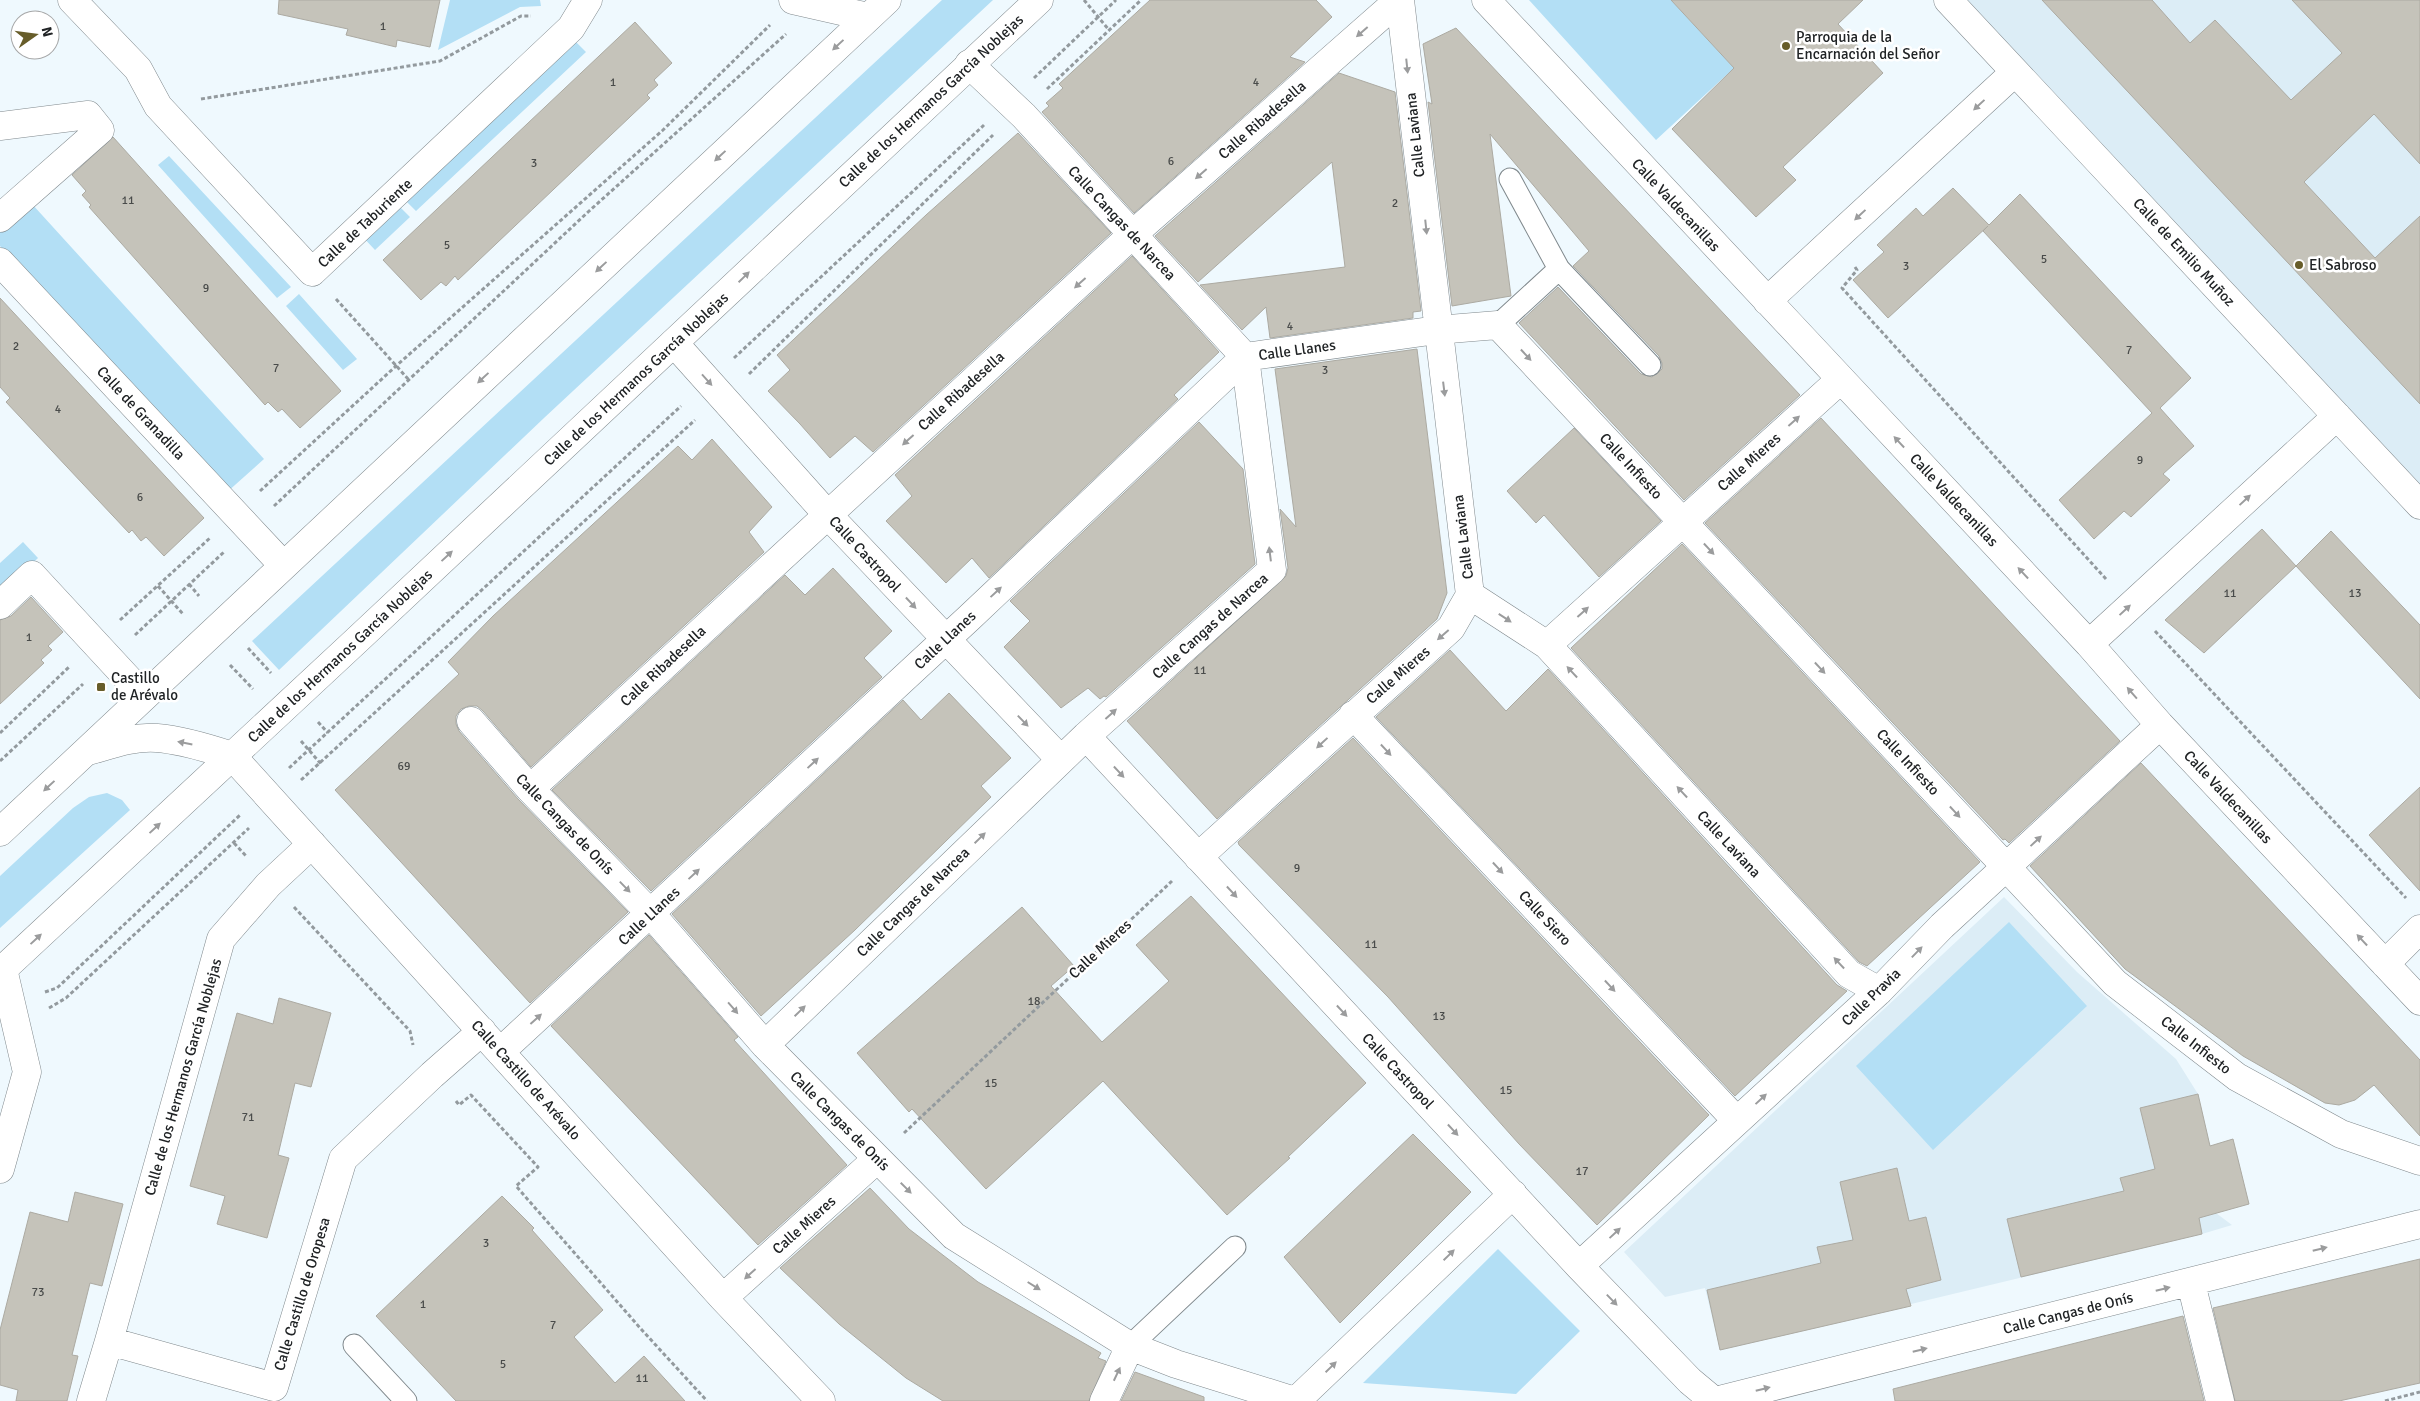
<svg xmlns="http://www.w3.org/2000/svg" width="2420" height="1401" font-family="Signika,sans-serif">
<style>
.built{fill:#dcedf6}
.green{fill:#b3dff5}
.building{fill:#c5c3ba;stroke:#acaaa2}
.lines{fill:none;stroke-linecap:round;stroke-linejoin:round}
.service-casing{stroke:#80898d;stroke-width:23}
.pedestrian-casing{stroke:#80898d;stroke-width:29}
.minor-casing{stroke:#80898d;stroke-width:29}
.primary-casing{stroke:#80898d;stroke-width:29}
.path{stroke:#939a9e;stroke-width:3;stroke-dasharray:4 2.5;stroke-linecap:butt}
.service{stroke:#fff;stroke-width:21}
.pedestrian{stroke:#fff;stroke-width:28}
.minor{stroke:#fff;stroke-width:28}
.primary{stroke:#fff;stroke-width:28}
.oneway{fill:#9b9c9d}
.poi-dot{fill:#675d2a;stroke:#fff;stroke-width:2}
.labels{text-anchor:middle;stroke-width:5;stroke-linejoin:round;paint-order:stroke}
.number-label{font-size:12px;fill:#494b4a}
.poi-label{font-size:15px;fill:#202325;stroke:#fff;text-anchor:start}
.street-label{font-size:15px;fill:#202325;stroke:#fff}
</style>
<rect width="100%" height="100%" fill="#eff9fe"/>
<path class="built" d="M1948 0H2420V505Z
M2004 897 2077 972 2176 1059 2198 1094 2210 1146 2233 1139 2249 1204 2216 1213 2232 1225 2202 1234 1720 1350 1705 1288 1665 1297 1624 1252Z"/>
<path class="green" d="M450 0H540L541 6 520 7 438 50Z
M942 0H993L544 418 279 670 252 641Z
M1529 0H1671L1734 68 1656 140Z
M571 37 586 52 416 211 401 196Z
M169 156 291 287 277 298 158 165Z
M395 202 410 217 375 250 361 235Z
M32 204 264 459 226 493 0 246V231Z
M299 294 357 359 343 370 286 306Z
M23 542 38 558 0 594V563Z
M107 793 122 800 130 810 0 928V876L73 808 89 797Z
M2009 922 2087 1006 1933 1150 1856 1066Z
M1498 1249 1580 1331 1516 1394 1363 1383Z"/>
<path class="building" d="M279 0H440L430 47 397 40 396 47 346 35 348 29 278 14Z
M1150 0H1316L1332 17 1290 57 1305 62 1134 213 1042 112 1049 106 1046 103 1063 88 1059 84Z
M1671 0H1863L1838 24 1883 73 1783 167 1796 180 1756 217 1672 129 1734 68Z
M2042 0H2152L2190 43 2215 20 2291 100 2342 53 2292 0H2420V164L2374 114 2304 182 2375 258 2420 216V404Z
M635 22 672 63 654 80 658 85 647 95 650 98 458 280 455 276 446 286 441 282 421 300 383 260Z
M1456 28 1800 395 1684 500 1519 323 1558 287 1641 374 1652 377 1662 369V363L1659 356 1573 266 1589 251 1490 134 1511 296 1452 306 1428 102 1432 104 1423 44Z
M1339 73 1395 92 1421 311 1413 312V318L1270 338 1266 307 1242 330 1200 285 1345 267 1332 162 1198 282 1155 236Z
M1018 133 1111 233 873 452 855 436 830 458 800 424 768 391 790 370 777 355 926 215Z
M113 137 341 391 300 428 282 409 278 412 268 402 265 405 89 207 91 205 82 195 86 191 72 175Z
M1953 188 1989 225 2020 194 2191 378 2160 408 2194 446 2163 474 2170 480 2131 517 2124 511 2094 539 2059 500 2152 413 1983 231 1988 226 1888 318 1853 280 1884 252 1877 245 1916 208 1923 216Z
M1132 256 1219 352 1174 395 1178 399 989 578 972 558 946 583 886 521 912 496 895 475Z
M0 298 204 518 164 556 146 537 141 541 132 530 129 533 6 402 10 398 0 387Z
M1417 349 1447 593 1437 619 1217 819 1127 721 1286 576 1288 568 1280 509 1296 527 1275 369Z
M1821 418 2120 741 2009 843 2005 839 2003 840 1705 523Z
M1199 422 1243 469 1255 564 1106 697 1104 696 1100 699 1088 688 1061 708 1004 647 1030 621 1010 601Z
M1574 428 1661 521 1599 577 1544 515 1536 523 1507 491Z
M712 439 772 507 749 532 764 552 531 767 483 711 477 706H469L461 709 456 716V724L459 731 518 799 628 912 530 1003 335 790 459 674 448 662 493 616 678 446 692 460Z
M2262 529 2296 566 2204 653 2165 620Z
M2331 531 2420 625V699L2296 566Z
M1682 544 1980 862 1867 966 1859 962 1571 648Z
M833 568 892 631 864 658 882 677 651 891 552 790 785 575 805 595Z
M31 597 63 632 48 646 52 650 41 660 44 663 0 704V620L11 616Z
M1450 650 1506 711 1548 669 1837 985 1847 991 1735 1096 1376 717Z
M949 693 1011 758 981 786 991 797 855 930 761 1016 672 914 903 700 921 720Z
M1353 738 1709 1115 1597 1225 1519 1144 1388 997 1239 845 1238 842Z
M2141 763 2420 1060V1136L2374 1085 2355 1100 2339 1105 2325 1103 2243 1056 2125 969 2030 866Z
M2420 787V891L2369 835Z
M1191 896 1366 1083 1288 1157 1290 1158 1227 1215 1103 1081 986 1189 912 1109 909 1112 857 1053 1022 907 1074 966 1051 986 1102 1042 1169 981 1136 945Z
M649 935 738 1037 734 1040 847 1165 758 1245 551 1026Z
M279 998 331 1013 311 1087 295 1083 278 1155 289 1158 267 1238 217 1224 225 1196 190 1186 237 1013 273 1024Z
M2198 1094 2210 1146 2233 1139 2249 1204 2199 1218 2202 1234 2021 1277 2007 1219 2124 1191 2120 1178 2155 1169 2140 1108Z
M1413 1134 1471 1192 1340 1323 1284 1257Z
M1897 1168 1909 1221 1926 1217 1941 1280 1906 1289 1911 1306 1720 1350 1707 1290 1821 1263 1817 1247 1853 1240 1840 1182Z
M870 1188 909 1229 978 1282 1101 1353 1098 1358 1106 1361 1089 1401H943L906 1378 839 1324 780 1268Z
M75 1192 123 1204 102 1286 90 1283 72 1355 78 1356 67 1401H16L18 1390 0 1385V1330L30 1212 68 1222Z
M502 1196 534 1228 532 1230 603 1310 574 1337 615 1383 644 1356 685 1401H456L376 1316Z
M2420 1259V1383L2339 1401H2235L2213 1308Z
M2183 1316 2204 1401H1895L1893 1389Z
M1135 1372 1204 1397V1401H1121Z"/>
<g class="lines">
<g class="service-casing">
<path id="service" d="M1510 179 1559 269
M1498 325 1559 269 1650 365
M354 1345 406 1401
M1130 1346 1235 1247"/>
</g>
<g class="pedestrian-casing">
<path id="pedestrian" d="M72 0 138 69 158 106 312 272 571 28 588 0
M0 126 88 115 100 130 0 218
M0 262 283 565
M0 605 32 575 144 696"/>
</g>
<g class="minor-casing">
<path id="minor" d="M793 0 868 17
M1400 0 1470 595 1547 645 1849 974 1879 991
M1486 0 2089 644 2160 725 2420 1001
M1948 0 2420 505
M1767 301 2015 72
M674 343 827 514 1061 760
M2089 644 2337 416
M1547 645 1840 380
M1353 715 1737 1121
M471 721 530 789 651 914 765 1045 954 1236 1130 1346 1176 1364 1295 1401
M1086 736 1579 1266 1690 1381 1714 1401
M232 756 723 1298 821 1401
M530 789 1133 234 1399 0
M1198 857 1451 628 1470 595
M2385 964 2420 929
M765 1045 1086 736 1272 570 1245 357 1024 116 969 64
M500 1052 969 618 1245 357 1437 330 1498 325 2115 983 2237 1077 2341 1134 2420 1161
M0 1169 27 1072 3 969
M1579 1266 1879 991 1942 926 2160 725
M2191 1283 2220 1401
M723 1298 877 1159
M109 1341 221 939 268 885 312 844
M91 1401 109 1341 274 1387 343 1159 432 1075 482 1031
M1104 1401 1130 1346
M1296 1401 1513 1194
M1715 1401 2420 1224"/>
</g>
<g class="primary-casing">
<path id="primary" d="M88 751C110 745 134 736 157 738 182 740 208 748 232 756
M0 832 887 0
M0 972 357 640 1039 0"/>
</g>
<path class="path" d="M1084 0 1109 30
M1034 78 1116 0
M1047 89 1141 0
M201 99 440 61 521 16H531
M1855 267 1857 270 1842 288 2106 579
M336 299 409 380
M734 358 984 125
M749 374 993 135
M260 491 396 366 663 130 770 25
M274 506 588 212 786 34
M189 584 199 596
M158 586 183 614
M120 620 210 538
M2155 631 2406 898
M135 635 224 552
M248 648 271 673
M230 665 253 689
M318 722 328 733
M0 733 70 666
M301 741 321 764
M0 761 83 684
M289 768 681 406
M301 780 695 420
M234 843 247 857
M294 907 410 1031 413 1045
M45 992 57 988 240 815
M49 1008 66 998 249 828
M456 1101 459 1105 471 1095 538 1167 516 1186 641 1329 707 1401
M904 1133 1172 881
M2385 1401 2420 1392"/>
<use href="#service" class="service"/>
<use href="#pedestrian" class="pedestrian"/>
<use href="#minor" class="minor"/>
<use href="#primary" class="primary"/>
</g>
<defs><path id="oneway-solid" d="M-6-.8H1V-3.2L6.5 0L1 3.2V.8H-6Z" transform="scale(1.25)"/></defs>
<g class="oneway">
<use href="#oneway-solid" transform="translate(1362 32) rotate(139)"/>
<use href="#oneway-solid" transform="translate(838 45) rotate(137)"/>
<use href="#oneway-solid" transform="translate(1407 66) rotate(84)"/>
<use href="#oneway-solid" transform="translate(1979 105) rotate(137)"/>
<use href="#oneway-solid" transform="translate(720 156) rotate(137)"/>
<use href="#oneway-solid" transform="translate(1201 174) rotate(139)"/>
<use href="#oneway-solid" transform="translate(1860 215) rotate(137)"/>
<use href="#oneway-solid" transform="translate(1426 227) rotate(84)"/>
<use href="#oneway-solid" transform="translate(601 267) rotate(137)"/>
<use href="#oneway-solid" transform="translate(744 277) rotate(-44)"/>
<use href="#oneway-solid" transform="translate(1080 283) rotate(138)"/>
<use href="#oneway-solid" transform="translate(1526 355) rotate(47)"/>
<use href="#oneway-solid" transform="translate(483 378) rotate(137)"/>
<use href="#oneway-solid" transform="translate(707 380) rotate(48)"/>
<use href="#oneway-solid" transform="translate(1444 389) rotate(83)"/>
<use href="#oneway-solid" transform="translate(1794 421) rotate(-42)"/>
<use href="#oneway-solid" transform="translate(908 440) rotate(138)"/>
<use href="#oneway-solid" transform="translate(1899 442) rotate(-133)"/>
<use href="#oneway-solid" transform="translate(2245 500) rotate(-43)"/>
<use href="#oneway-solid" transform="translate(1709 549) rotate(47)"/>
<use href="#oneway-solid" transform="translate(1270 554) rotate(-97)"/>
<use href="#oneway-solid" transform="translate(447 556) rotate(-43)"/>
<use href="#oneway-solid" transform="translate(2023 573) rotate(-133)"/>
<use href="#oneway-solid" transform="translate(996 592) rotate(-43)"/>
<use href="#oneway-solid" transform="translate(911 603) rotate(47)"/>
<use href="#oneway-solid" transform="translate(2125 610) rotate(-43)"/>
<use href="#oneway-solid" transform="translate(1583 612) rotate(-42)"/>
<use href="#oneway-solid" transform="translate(1505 618) rotate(33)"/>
<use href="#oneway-solid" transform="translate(1443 635) rotate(139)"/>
<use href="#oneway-solid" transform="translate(1820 668) rotate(47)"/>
<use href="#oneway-solid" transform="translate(1572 672) rotate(-133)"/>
<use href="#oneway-solid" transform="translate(2132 693) rotate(-131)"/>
<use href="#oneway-solid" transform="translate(1111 714) rotate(-42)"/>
<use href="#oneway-solid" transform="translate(1023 721) rotate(46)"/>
<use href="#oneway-solid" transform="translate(185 743) rotate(-169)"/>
<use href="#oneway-solid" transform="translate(1322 743) rotate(137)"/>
<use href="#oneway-solid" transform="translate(1386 750) rotate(47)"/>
<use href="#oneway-solid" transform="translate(813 763) rotate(-43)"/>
<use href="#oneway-solid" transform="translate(1119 772) rotate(47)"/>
<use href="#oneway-solid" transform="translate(49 786) rotate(137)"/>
<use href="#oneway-solid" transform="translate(1682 792) rotate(-133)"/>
<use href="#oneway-solid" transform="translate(1955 812) rotate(47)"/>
<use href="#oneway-solid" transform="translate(155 828) rotate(-43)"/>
<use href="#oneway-solid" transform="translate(980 838) rotate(-44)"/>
<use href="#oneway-solid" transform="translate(2036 841) rotate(-43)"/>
<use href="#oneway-solid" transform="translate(1498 868) rotate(47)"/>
<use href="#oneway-solid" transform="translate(694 874) rotate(-43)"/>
<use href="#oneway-solid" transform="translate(625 887) rotate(46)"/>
<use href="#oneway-solid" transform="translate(1232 892) rotate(47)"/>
<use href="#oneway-solid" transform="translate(36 939) rotate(-43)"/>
<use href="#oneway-solid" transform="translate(2362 940) rotate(-133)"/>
<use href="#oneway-solid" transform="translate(1917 952) rotate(-46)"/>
<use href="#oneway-solid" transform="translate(1839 963) rotate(-133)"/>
<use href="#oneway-solid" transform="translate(1610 986) rotate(47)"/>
<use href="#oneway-solid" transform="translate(733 1008) rotate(49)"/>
<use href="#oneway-solid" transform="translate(800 1011) rotate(-44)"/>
<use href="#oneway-solid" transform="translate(1342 1011) rotate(47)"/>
<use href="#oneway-solid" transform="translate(536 1019) rotate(-42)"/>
<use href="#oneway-solid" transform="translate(1761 1099) rotate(-43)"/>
<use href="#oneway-solid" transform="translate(1453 1130) rotate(47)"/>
<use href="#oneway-solid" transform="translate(906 1188) rotate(45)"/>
<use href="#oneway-solid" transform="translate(1615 1233) rotate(-43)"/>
<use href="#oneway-solid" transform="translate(2320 1249) rotate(-14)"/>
<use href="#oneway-solid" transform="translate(1449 1255) rotate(-44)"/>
<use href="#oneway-solid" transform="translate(750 1274) rotate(138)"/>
<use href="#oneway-solid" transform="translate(1034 1286) rotate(32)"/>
<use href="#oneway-solid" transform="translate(2163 1289) rotate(-14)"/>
<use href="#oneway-solid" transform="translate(1612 1300) rotate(46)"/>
<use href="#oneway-solid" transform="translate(1920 1350) rotate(-14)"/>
<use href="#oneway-solid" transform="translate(1331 1367) rotate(-44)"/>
<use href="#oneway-solid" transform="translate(1117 1374) rotate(-65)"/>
<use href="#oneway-solid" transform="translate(1763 1389) rotate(-14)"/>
</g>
<g class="poi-dot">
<circle cx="1786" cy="46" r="5"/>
<circle cx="2299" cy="265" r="5"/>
<rect x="96" y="682" width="10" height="10" rx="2.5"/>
</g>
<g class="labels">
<g class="number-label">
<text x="383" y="30">1</text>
<text x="613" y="86">1</text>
<text x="1256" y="86">4</text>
<text x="1171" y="165">6</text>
<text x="534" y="167">3</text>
<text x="128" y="204">11</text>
<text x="1395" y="207">2</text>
<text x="447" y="249">5</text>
<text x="2044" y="263">5</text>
<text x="1906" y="270">3</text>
<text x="206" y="292">9</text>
<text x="1290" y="330">4</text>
<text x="16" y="350">2</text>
<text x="2129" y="354">7</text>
<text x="276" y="372">7</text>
<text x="1325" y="374">3</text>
<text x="58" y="413">4</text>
<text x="2140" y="464">9</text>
<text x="140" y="501">6</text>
<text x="2230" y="597">11</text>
<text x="2355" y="597">13</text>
<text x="29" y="641">1</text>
<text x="1200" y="674">11</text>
<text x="404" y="770">69</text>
<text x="1297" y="872">9</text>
<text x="1371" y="948">11</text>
<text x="1034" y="1005">18</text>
<text x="1439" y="1020">13</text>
<text x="991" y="1087">15</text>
<text x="1506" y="1094">15</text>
<text x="248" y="1121">71</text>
<text x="1582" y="1175">17</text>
<text x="486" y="1247">3</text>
<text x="38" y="1296">73</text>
<text x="423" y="1308">1</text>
<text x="553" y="1329">7</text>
<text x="503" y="1368">5</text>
<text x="642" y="1382">11</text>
</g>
<g class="poi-label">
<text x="1796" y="42">Parroquia de la<tspan x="1796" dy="17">Encarnación del Señor</tspan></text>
<text x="2309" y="270">El Sabroso</text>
<text x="111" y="683">Castillo<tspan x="111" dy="17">de Arévalo</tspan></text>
</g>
<g class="street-label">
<text transform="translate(931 101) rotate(-43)" y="5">Calle de los Hermanos García Noblejas</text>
<text transform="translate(1262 120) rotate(-41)" y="5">Calle Ribadesella</text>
<text transform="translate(1415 135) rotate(-96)" y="5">Calle Laviana</text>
<text transform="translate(1676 205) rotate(47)" y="5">Calle Valdecanillas</text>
<text transform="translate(365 223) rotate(-43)" y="5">Calle de Taburiente</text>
<text transform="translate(1122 223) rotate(47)" y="5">Calle Cangas de Narcea</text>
<text transform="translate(2184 252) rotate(47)" y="5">Calle de Emilio Muñoz</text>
<text transform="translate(1297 350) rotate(-8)" y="5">Calle Llanes</text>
<text transform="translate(636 379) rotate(-43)" y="5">Calle de los Hermanos García Noblejas</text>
<text transform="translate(961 391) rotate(-42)" y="5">Calle Ribadesella</text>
<text transform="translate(141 413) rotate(47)" y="5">Calle de Granadilla</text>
<text transform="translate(1749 462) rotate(-42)" y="5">Calle Mieres</text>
<text transform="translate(1631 466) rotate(47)" y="5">Calle Infiesto</text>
<text transform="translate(1954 500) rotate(47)" y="5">Calle Valdecanillas</text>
<text transform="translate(1463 537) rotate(-97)" y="5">Calle Laviana</text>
<text transform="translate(865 554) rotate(47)" y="5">Calle Castropol</text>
<text transform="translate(1210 626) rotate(-42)" y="5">Calle Cangas de Narcea</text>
<text transform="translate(945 640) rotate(-43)" y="5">Calle Llanes</text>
<text transform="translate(340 656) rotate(-43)" y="5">Calle de los Hermanos García Noblejas</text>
<text transform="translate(663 666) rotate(-43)" y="5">Calle Ribadesella</text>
<text transform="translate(1398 675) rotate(-41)" y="5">Calle Mieres</text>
<text transform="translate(1908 762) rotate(47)" y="5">Calle Infiesto</text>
<text transform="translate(2228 797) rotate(47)" y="5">Calle Valdecanillas</text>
<text transform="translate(565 824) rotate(46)" y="5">Calle Cangas de Onís</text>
<text transform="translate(1729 844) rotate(47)" y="5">Calle Laviana</text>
<text transform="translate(913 902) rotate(-44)" y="5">Calle Cangas de Narcea</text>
<text transform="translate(649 916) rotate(-43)" y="5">Calle Llanes</text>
<text transform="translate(1545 918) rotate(47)" y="5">Calle Siero</text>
<text transform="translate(1100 949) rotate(-43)" y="5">Calle Mieres</text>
<text transform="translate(1871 997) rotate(-44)" y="5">Calle Pravia</text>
<text transform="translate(2196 1045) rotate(38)" y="5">Calle Infiesto</text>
<text transform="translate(1398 1071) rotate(47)" y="5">Calle Castropol</text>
<text transform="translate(183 1077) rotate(-74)" y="5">Calle de los Hermanos García Noblejas</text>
<text transform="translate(526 1080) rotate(48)" y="5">Calle Castillo de Arévalo</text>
<text transform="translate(840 1121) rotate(45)" y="5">Calle Cangas de Onís</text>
<text transform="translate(804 1225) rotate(-42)" y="5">Calle Mieres</text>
<text transform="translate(302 1294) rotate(-73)" y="5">Calle Castillo de Oropesa</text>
<text transform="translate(2068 1313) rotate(-14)" y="5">Calle Cangas de Onís</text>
</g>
</g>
<g transform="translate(35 35) rotate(76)"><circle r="24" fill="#ffffff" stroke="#a6a7a8"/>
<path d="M0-4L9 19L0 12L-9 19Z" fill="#675d2a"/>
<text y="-8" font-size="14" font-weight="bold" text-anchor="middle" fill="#202325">N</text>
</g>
</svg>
